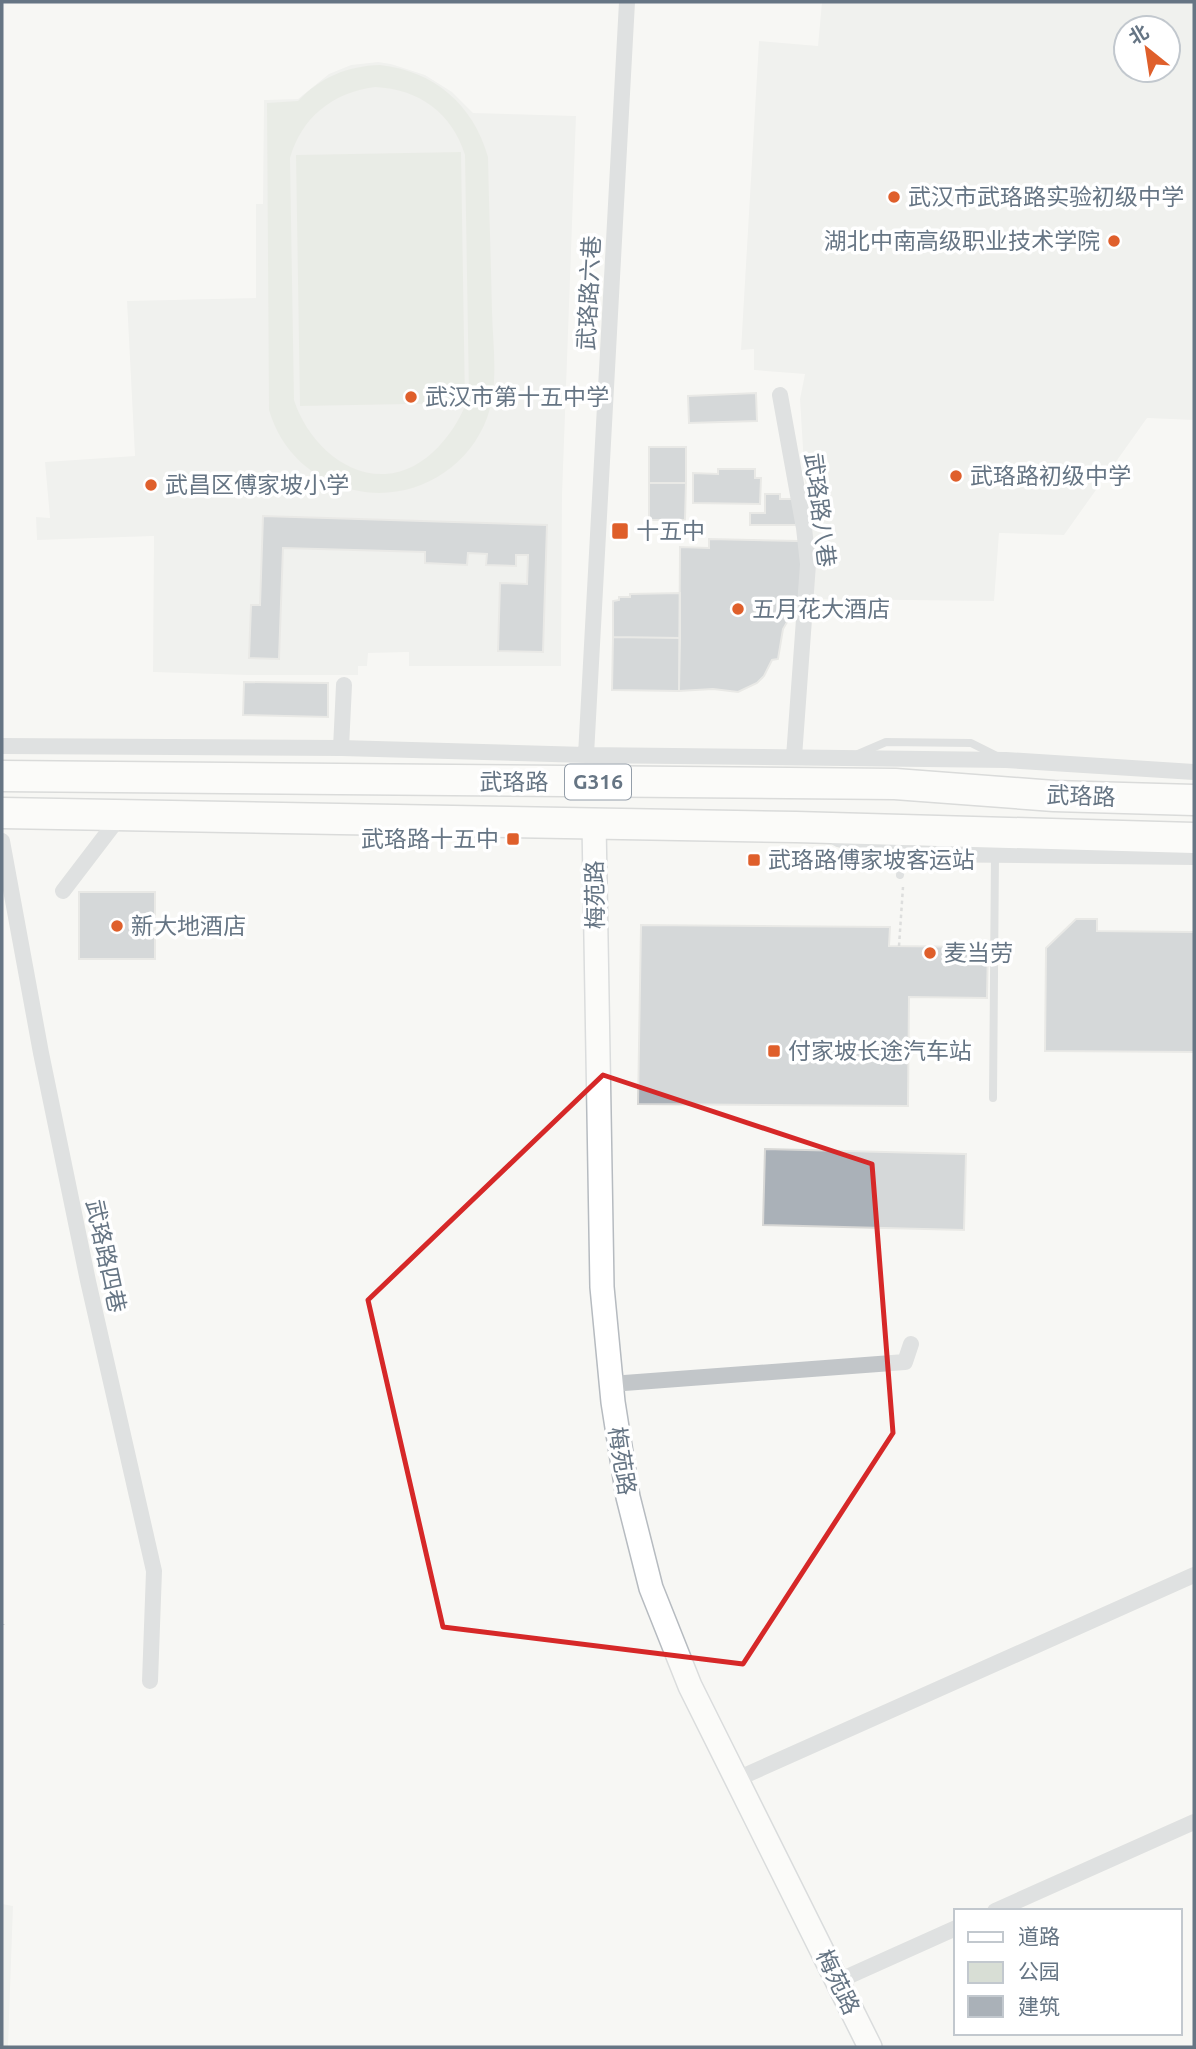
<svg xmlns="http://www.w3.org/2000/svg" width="1196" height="2049" font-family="Ubuntu,'Noto Sans SC',sans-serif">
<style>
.built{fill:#e7e8e7;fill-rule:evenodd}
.green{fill:#d8ded5;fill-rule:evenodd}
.building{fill:#aab1b8;stroke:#d8d8d6;stroke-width:2}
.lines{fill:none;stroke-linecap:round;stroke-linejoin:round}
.secondary-casing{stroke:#b6bbc0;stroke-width:26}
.highway-casing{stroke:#b5b8bb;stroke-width:33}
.path{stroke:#bcbec0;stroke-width:2.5;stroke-dasharray:3.5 3.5;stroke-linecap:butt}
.lane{stroke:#c2c6c9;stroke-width:8}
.street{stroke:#c2c6c9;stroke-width:16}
.secondary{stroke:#fff;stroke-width:23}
.highway{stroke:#fff;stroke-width:30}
.rail{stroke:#a5aab0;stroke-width:5;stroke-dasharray:10 5;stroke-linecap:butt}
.marked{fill:none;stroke:#d62828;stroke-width:5;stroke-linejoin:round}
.poi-dot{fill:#df5f2b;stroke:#fff;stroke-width:2.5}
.labels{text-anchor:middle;stroke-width:7;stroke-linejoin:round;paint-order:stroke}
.shield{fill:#fff;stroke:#949ea9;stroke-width:2}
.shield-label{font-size:21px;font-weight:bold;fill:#667584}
.poi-label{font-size:23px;fill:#667584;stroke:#fff;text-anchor:start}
.street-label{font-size:23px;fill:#667584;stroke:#fff}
</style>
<rect width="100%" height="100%" fill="#f7f7f4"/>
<path class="built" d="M822 2H1194V420L1147 418 1064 535 999 533 994 601 812 599 800 399 805 374 754 370V349L741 350 759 41 818 46ZM1126 28H1168V70H1126Z
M378 62 391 64 425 75 452 92 473 113 576 116 562 496 561 666H409V652L368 653 367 666H358V675H247L153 672 154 536 37 540 36 517 50 518 45 462 135 456 127 301 256 298V204H263L264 100 298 99 329 74 351 65Z
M2 1904 13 1906 8 2047H2Z"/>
<path class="green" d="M380 65C434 71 473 104 488 157 489 208 491 260 492 312 493 346 499 385 487 418 467 472 409 503 354 490 312 480 281 451 269 410L267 103 298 101C321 77 347 66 380 65ZM375 87C419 89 452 113 465 155L469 396C457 431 426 472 385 474 342 476 306 438 294 400L290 158C302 117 332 93 375 87Z
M461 152 465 403 300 406 296 155Z"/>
<path class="building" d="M756 393 757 421 689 423 688 396Z
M649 447H686V483H649Z
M718 469H755V478H761L760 504 693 503V473L718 474Z
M649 483H686L685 520H649Z
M765 494H780V499H796V525H750V513H765Z
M263 516 547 525 543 652 498 651 500 583 527 584 528 555H516V566L486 565 487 554 468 553 467 565 425 563V552L283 548 279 659 249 658 251 605H260Z
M709 539 799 541 804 581 800 600 783 629 778 659 772 660 764 676 757 683 738 692 713 689 679 691 680 547 709 548Z
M680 593V638L613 637V601L619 600V597H630V594Z
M613 637 680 638 679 691 612 690Z
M244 682 328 683V717L243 715Z
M79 892H155V959H79Z
M1076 919H1097V931L1194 932V1052L1045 1051 1046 948Z
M641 925 890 927 889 946 988 947 987 998 909 997 908 1106 638 1104Z
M765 1149 966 1154 964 1230 763 1225Z"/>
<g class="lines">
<g class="secondary-casing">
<path id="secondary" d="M594 823 602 1287 613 1402 628 1497 651 1588 690 1686 870 2047"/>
</g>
<g class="highway-casing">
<path id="highway" d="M2 776 895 784 1054 796 1194 800
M2 813 796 827 1194 838"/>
</g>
<path class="path" d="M899 946 903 887"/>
<path class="lane" d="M858 754 886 742 971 743 997 756
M900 875 903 853
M993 1098 995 855"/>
<path class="street" d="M780 395 804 528 808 564 794 757
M2 746 341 748 586 755 1006 760 1194 772
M341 748 344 685
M586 755 627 2
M838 839 880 850 913 854 1194 857
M2 841 41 1053 88 1281 154 1571 150 1681
M63 891 121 815
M611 1384 905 1362 911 1344
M737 1779 1194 1575
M995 1911 1194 1822
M838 1981 956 1928"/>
<use href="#secondary" class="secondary"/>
<use href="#highway" class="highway"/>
<path class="rail" d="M2 1624V1625"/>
</g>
<path d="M0 0H1196V2049H0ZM603 1075 872 1164 893 1433 743 1664 443 1627 368 1300Z" fill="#f7f7f4" fill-opacity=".55" fill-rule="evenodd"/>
<path class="marked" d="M603 1075 872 1164 893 1433 743 1664 443 1627 368 1300Z"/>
<g class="poi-dot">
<circle cx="894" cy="197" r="7"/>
<circle cx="1114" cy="241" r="7"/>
<circle cx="411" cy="397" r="7"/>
<circle cx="956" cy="476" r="7"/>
<circle cx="151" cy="485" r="7"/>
<rect x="611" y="522" width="18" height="18" rx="3.5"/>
<circle cx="738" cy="609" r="7"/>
<rect x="506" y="832" width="14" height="14" rx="3.5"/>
<rect x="747" y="853" width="14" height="14" rx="3.5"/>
<circle cx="117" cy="926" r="7"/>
<circle cx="930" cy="953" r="7"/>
<rect x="767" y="1044" width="14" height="14" rx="3.5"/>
</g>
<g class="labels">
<rect class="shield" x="565" y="764.5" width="66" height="35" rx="5"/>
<g class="shield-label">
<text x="598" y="789">G316</text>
</g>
<g class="poi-label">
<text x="908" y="205">武汉市武珞路实验初级中学</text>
<text x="1100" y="249" text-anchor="end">湖北中南高级职业技术学院</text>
<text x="425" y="405">武汉市第十五中学</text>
<text x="970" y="484">武珞路初级中学</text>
<text x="165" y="493">武昌区傅家坡小学</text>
<text x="636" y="539">十五中</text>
<text x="752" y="617">五月花大酒店</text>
<text x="499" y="847" text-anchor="end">武珞路十五中</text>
<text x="768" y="868">武珞路傅家坡客运站</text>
<text x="131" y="934">新大地酒店</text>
<text x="944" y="961">麦当劳</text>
<text x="788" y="1059">付家坡长途汽车站</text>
</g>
<g class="street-label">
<text transform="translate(589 293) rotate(-87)" y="8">武珞路六巷</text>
<text transform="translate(820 510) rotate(83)" y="8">武珞路八巷</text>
<text x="514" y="790">武珞路</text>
<text transform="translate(1081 796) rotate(2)" y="8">武珞路</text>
<text transform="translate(595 895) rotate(-91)" y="8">梅苑路</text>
<text transform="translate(106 1256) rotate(78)" y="8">武珞路四巷</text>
<text transform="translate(622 1461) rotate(81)" y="8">梅苑路</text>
<text transform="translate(838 1982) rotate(64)" y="8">梅苑路</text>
</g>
</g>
<rect width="1196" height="2049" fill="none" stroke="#667584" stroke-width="7"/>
<rect x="954" y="1909" width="228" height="126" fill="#ffffff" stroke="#c2c8ce" stroke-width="2"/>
<rect x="968" y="1932" width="35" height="10" fill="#ffffff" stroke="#c2c8ce" stroke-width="2"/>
<text x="1018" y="1944" font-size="21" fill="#667584">道路</text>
<rect x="968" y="1962" width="35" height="21" fill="#d8ded5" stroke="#c2c8ce" stroke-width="2"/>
<text x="1018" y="1979" font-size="21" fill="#667584">公园</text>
<rect x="968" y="1996" width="35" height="21" fill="#aab1b8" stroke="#c2c8ce" stroke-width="2"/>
<text x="1018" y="2014" font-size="21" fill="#667584">建筑</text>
<g transform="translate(1147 49) rotate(330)"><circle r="33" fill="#ffffff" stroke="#c2c8ce" stroke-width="2"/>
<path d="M0-5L12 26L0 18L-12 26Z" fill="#df5f2b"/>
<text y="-10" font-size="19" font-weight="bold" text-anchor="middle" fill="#667584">北</text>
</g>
</svg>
